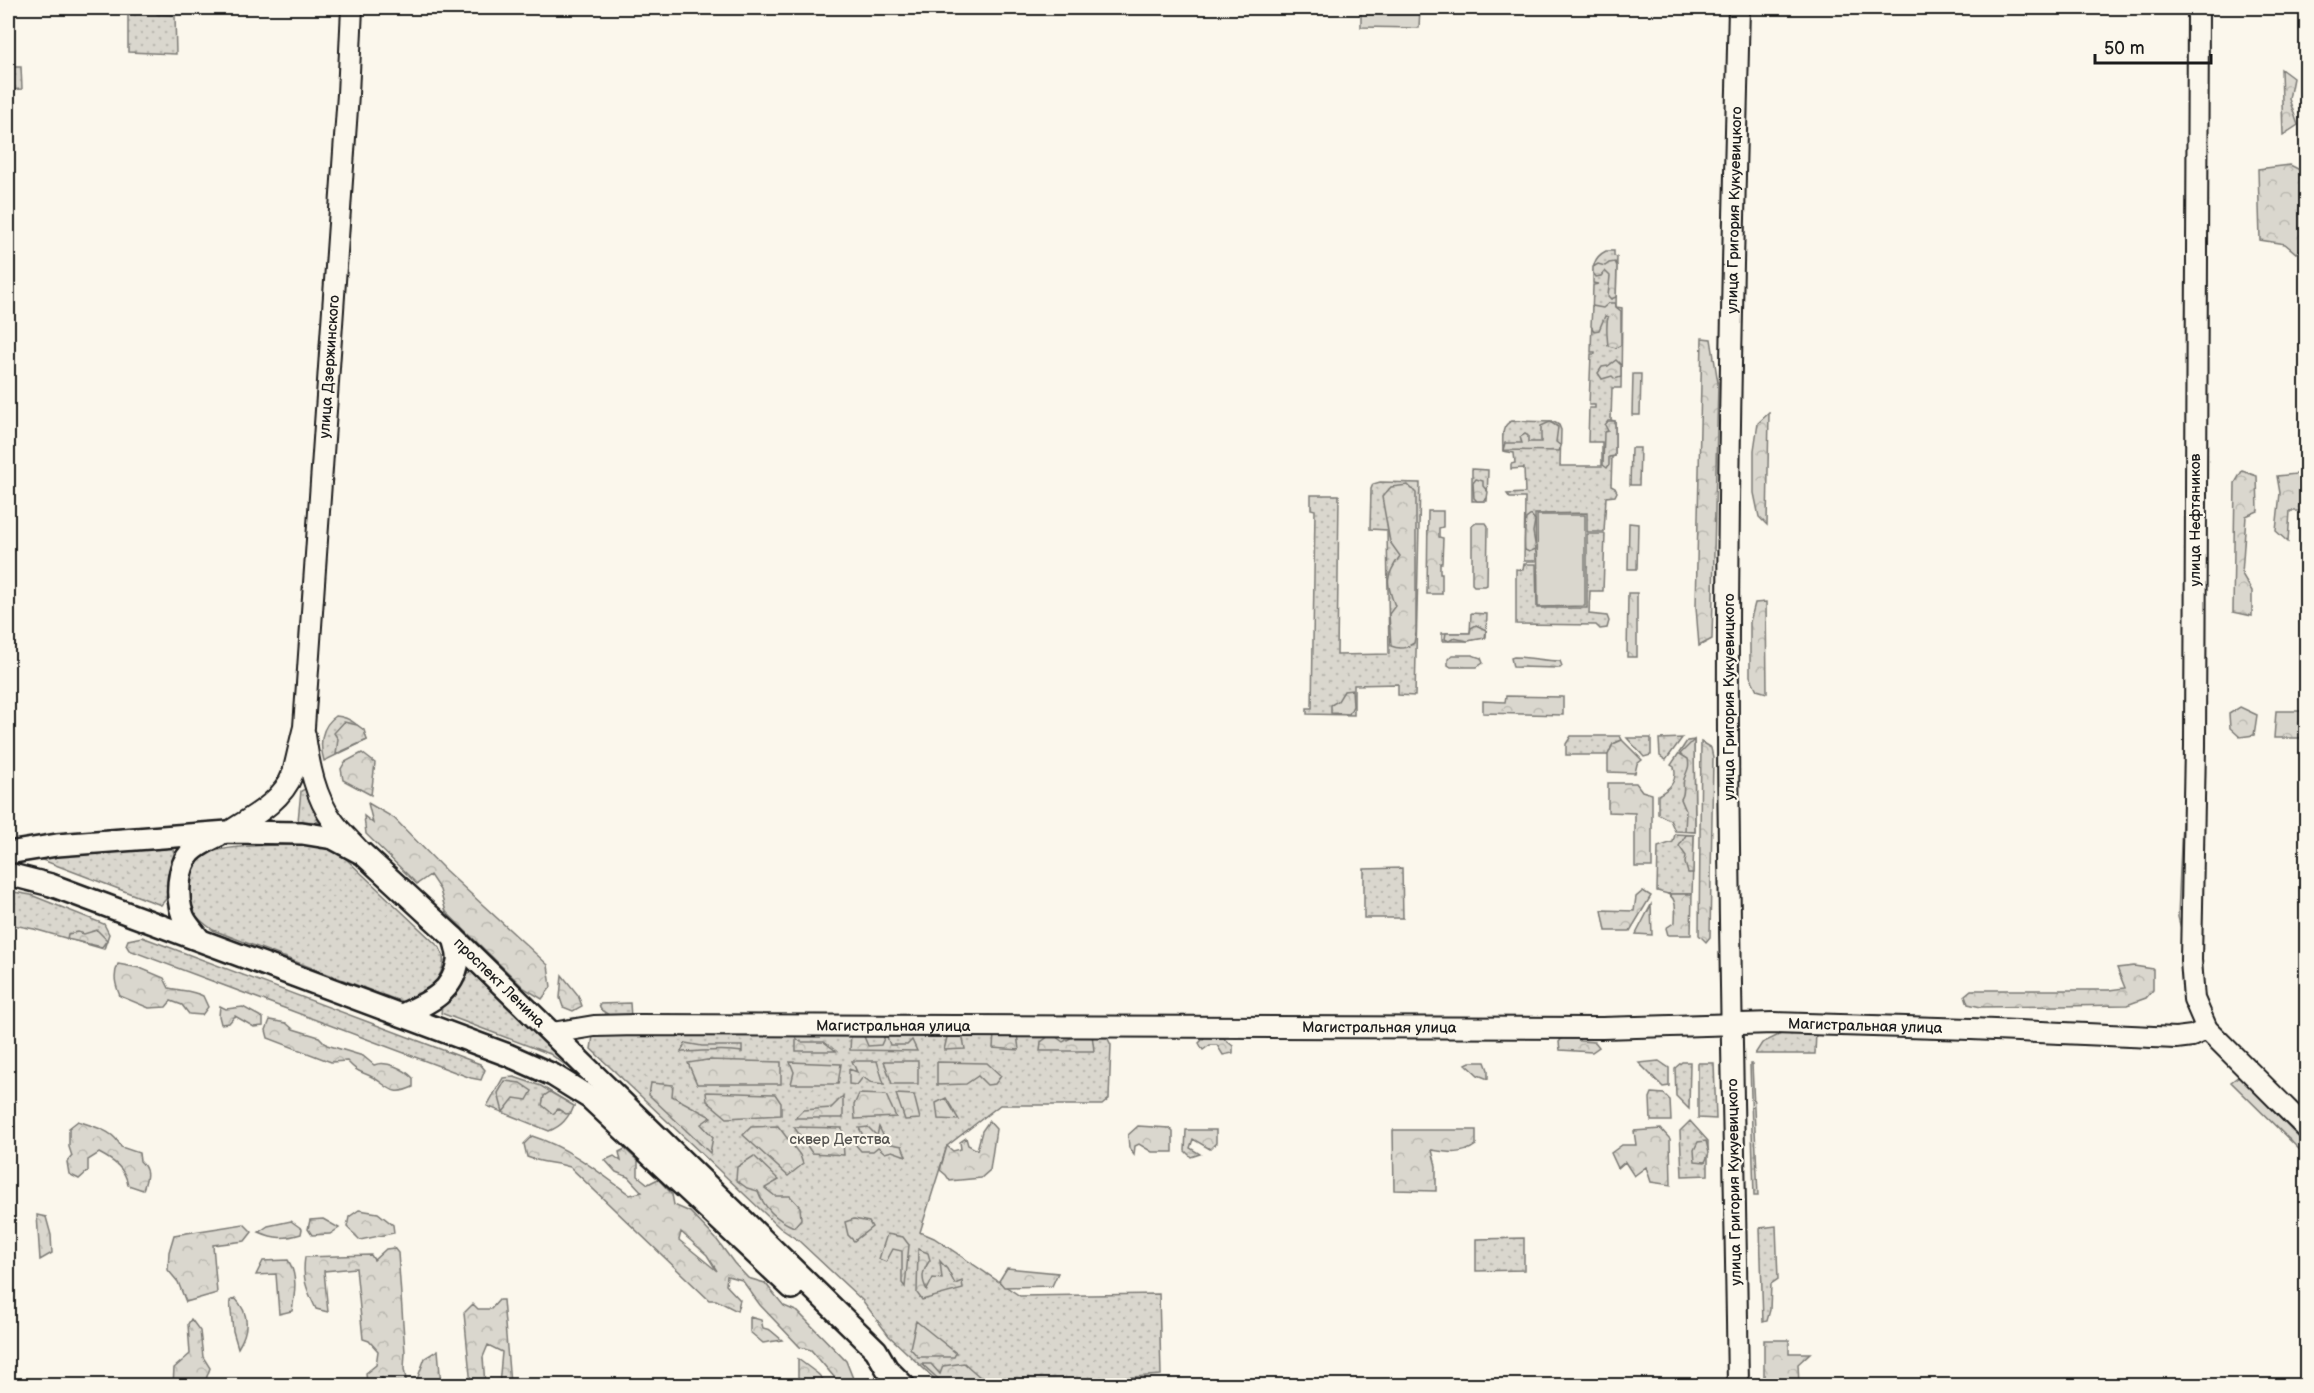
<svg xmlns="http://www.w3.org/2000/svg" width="2314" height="1393" font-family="'Balsamiq Sans',sans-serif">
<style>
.grass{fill:url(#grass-dots);stroke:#7b7a75;stroke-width:1.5}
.forest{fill:url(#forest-crowns);stroke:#7b7a75;stroke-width:1.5;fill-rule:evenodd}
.garden{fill:#dad7ce;stroke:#7b7a75;stroke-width:1.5}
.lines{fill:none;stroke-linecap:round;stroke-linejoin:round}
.secondary-casing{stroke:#1c1c1c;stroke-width:24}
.primary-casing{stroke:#1c1c1c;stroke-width:26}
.secondary{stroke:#fbf7ec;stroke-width:20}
.primary{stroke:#fbf7ec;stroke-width:21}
.labels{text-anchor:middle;stroke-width:4.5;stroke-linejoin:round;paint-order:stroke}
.street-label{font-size:15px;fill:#1c1c1c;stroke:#fbf7ec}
.park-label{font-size:15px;fill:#555451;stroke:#fbf7ec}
</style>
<defs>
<pattern id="grass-dots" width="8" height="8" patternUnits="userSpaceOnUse" patternTransform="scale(1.5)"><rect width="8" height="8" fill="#dad7ce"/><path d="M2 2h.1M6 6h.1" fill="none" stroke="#bab8b0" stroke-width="1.8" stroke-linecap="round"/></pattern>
<pattern id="forest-crowns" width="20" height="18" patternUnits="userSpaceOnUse" patternTransform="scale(1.5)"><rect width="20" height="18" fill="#dad7ce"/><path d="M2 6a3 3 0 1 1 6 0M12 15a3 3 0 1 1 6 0" fill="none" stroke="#bab8b0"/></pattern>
</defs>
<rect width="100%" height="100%" fill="#fbf7ec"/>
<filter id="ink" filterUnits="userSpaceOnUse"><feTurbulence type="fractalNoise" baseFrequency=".0167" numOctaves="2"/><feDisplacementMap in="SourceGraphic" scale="12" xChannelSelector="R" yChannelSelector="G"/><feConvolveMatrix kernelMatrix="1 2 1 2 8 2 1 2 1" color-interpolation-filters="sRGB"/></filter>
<g filter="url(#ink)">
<path class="grass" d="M128 8H157V14L175 15 176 54 128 52Z
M8 67H21L22 89 8 90Z
M1606 251H1614V256L1617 257 1616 307 1622 308 1621 388H1612L1611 420 1615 421V456L1612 457 1611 486 1615 488 1617 492 1615 496 1606 497 1604 532H1587V513L1535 514 1536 561H1524L1525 498H1510L1507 494 1525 493 1524 468 1511 469V464L1515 463 1514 453 1503 451C1503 440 1500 425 1512 421L1554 422 1559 425 1561 430 1560 466H1602V442H1588L1589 408H1595V405H1589L1591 354H1595V352H1591L1593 285 1599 284 1593 283C1593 268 1592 258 1606 251Z
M1472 469 1488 470 1487 501H1472Z
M1380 482 1420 483 1415 696 1398 695V684L1354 685V715L1307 714V708H1312L1315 510 1311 509V495H1339L1337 655 1389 654 1387 530 1370 529 1371 489 1373 484Z
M1587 534H1605L1603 591H1590L1589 614 1607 616 1609 621 1607 628 1600 629 1596 625 1516 624V569L1523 570 1524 564H1536L1537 608H1587Z
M1471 613 1487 614 1486 637 1468 641H1442V633H1470Z
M336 716C350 717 363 727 367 740L324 761C319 744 321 726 336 716Z
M1571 736H1620L1622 740 1613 744 1608 755H1566V744Z
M1627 738H1651V755L1644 757Z
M1682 738 1666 760 1660 756 1659 739Z
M1694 740 1695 832 1675 831 1670 820 1658 814V795C1670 789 1678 781 1674 767L1671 765 1687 741Z
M307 788 309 800 319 822 298 821 301 791Z
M1675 834 1694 835 1692 894H1668L1657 891 1658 847 1673 842Z
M312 844 327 847 343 856 440 948C441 951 443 953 443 957 446 973 425 1001 408 1002 399 1002 388 996 380 994L213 930C196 918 185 908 189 885 191 875 195 863 203 856 217 844 291 845 312 844Z
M172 847 174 853 166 899 161 905 37 858V854Z
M1402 868 1403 918H1364V869Z
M8 891 31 895 104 924 109 934 104 949 34 929 8 924Z
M142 937 480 1064 485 1070 481 1080 471 1078 129 950 126 945 128 940Z
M472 972 588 1081 550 1054 441 1013 442 1007 464 974Z
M630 1003 631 1018 612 1017 601 1010 599 1004Z
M599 1033 1106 1035 1111 1045 1109 1099 1102 1105H1000L947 1146 920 1232 934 1238 1020 1296 1159 1294 1161 1375 1094 1380 1088 1385H941L889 1336 863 1301 799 1241 780 1228 591 1049 593 1036Z
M1783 1033H1816L1815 1054H1755L1762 1043Z
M1659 1061 1669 1068V1086L1663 1087 1639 1063Z
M1682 1062H1690L1689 1109 1676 1096 1675 1068Z
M1698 1063H1714L1716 1119 1698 1118Z
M1750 1064H1752L1758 1196H1754Z
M514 1077 541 1086 574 1106C567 1119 562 1126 549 1131L487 1106 503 1078Z
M1652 1093 1664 1094 1670 1100 1671 1121H1651L1650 1098Z
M1690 1121 1708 1141V1175L1682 1176 1680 1131Z
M1776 1226 1778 1279 1771 1284 1770 1310 1767 1321 1763 1322 1760 1228Z
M1524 1238V1270L1476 1271V1239Z"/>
<path class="forest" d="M2281 69 2293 78 2289 99 2298 125 2283 135Z
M2290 165 2306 173V247L2296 253 2285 244 2260 240 2258 169Z
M1615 262 1617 266 1616 297 1611 299 1608 296 1610 276 1605 271 1601 276 1596 277 1593 273V267L1598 264 1605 266 1609 263Z
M1609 303H1615L1616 307 1621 311V345L1616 348 1608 346C1607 337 1606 324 1608 317L1605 316 1599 330 1594 331 1591 326 1592 306 1603 308Z
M1702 338 1711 339 1718 383 1712 639 1699 646 1696 607Z
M1616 360 1621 365V377L1615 379 1612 376 1602 379 1598 373 1602 367 1608 366Z
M1633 374H1641L1640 415H1632Z
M1769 413 1767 525 1759 517 1754 493V450L1758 423Z
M1608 421H1615V456L1609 457V465L1607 468 1603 465 1604 432 1608 431 1605 425Z
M1550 422 1558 427 1556 442 1561 446 1559 451 1503 450 1505 443H1522L1520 437 1525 434 1528 436V442H1541V426Z
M1631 448H1640L1639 485H1630Z
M2242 471 2257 476 2258 511 2246 516 2242 574 2252 591V616L2233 612 2235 483Z
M2306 473V511H2290L2288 542 2276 531 2280 493 2277 476Z
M1476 479 1483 481V486L1488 492 1487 498 1484 501H1477L1474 498 1473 483Z
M1408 485 1416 493V633L1414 643C1406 648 1401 650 1391 646L1389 614 1395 606C1386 583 1385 577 1400 556L1390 542 1382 497 1391 487Z
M1428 511H1443V527L1439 528V537L1443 538 1442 563H1440V573H1442V594H1427Z
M1531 515 1535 520 1533 532 1536 549 1529 552 1525 550C1524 543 1525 526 1526 519Z
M1476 523H1486L1488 526 1487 585 1485 586H1474L1472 584V526Z
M1629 523 1638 524 1637 569H1628Z
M1628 593H1637V657H1627Z
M1766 602 1767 692V693L1757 690 1750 676V622L1755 603Z
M1476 625 1486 630 1485 638 1467 641 1454 638 1449 641 1445 639 1446 633H1470L1471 628Z
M1452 655H1472L1481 658 1483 663 1477 667H1451L1448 665V659Z
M1514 657C1530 657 1544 661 1560 661L1562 666 1560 668 1513 667 1511 658Z
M1352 690 1353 706 1349 714 1331 713V705L1338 701 1344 691Z
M1506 696 1563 697V715L1483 713V701L1505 702Z
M2240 707 2257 715 2254 735 2240 737 2230 728 2229 714Z
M2276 711H2306V738H2274Z
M344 722 357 725 364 730 367 740 336 754 338 739 334 733Z
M1622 740 1642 760 1637 764 1635 773 1608 772V755L1613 744Z
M1694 740 1695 832 1685 831 1686 811 1681 799C1686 792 1682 787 1684 779 1687 770 1690 768 1688 759L1680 754Z
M1701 742 1711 748 1713 757 1710 937 1706 942 1699 935Z
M362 753 375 763 371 795 343 780 341 769 345 762Z
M1608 783H1636L1642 791 1652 794V867H1635V813L1608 812Z
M368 803 394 818 445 870 548 965 551 987 542 999 524 988 446 912 440 890 430 875 417 884 366 834 364 816 373 823Z
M2182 820 2188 828 2183 936 2178 917Z
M1686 835H1694L1693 873H1688L1685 863 1686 856 1679 846Z
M1643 891 1651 896 1630 931H1606L1602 910 1634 911 1636 897Z
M1668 894H1692L1691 935H1668L1666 928 1675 922C1675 912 1678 900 1668 894Z
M1651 905 1652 935 1636 934Z
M97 930 107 940 102 947 67 939 68 934 78 932 84 934Z
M118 964 140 968 164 978 169 988C181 991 192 990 203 996L208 1007 202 1015 189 1014 182 1005 171 1001 166 1007 149 1008 120 996C115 984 113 976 118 964Z
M2134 966 2153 969V990L2146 998 2127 1005 1981 1007 1968 1004 1965 995 1971 990H2109L2125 988 2117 968Z
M562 975 578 995 582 1006 573 1011 563 1007 560 998Z
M220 1006 226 1009 243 1007 263 1018V1026L254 1027 235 1016 229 1023 221 1024 219 1016Z
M270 1020 286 1023 293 1029 319 1037 327 1045 363 1056 374 1065C387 1060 404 1069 413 1078V1087C391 1097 390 1087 374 1078 360 1070 360 1075 347 1061L331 1062 268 1038 266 1030Z
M948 1033H962L965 1049 944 1050Z
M851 1034H863L868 1046 881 1045 886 1034 890 1045H907L912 1040 917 1051 850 1050Z
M994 1034H1017L1019 1050 993 1048Z
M1052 1034 1063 1042 1077 1035 1092 1034 1094 1051H1040L1041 1042Z
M1206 1036 1224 1039 1233 1046V1053L1223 1055 1217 1045H1210L1203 1050 1199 1043Z
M1564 1036H1574L1580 1041 1595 1042 1599 1047 1592 1052 1560 1050 1559 1042Z
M796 1038 801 1042H824L836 1051H796Z
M685 1043 702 1046H742V1052C723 1048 701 1052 681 1052Z
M707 1060 781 1062V1084H697L688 1063Z
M852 1061H877L884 1084 870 1082 863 1077 857 1085 849 1084V1069L857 1072Z
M884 1061H918V1084H892Z
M790 1062 841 1064 838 1084H791L794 1072Z
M937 1062 987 1063 1001 1076 995 1084 987 1085 978 1076 966 1084 937 1085Z
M1470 1062H1485L1488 1070V1079L1478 1075 1466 1064Z
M2239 1076 2306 1145V1156L2231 1082Z
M505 1081 520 1083 532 1091 527 1100 514 1098 503 1112 498 1093Z
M651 1083 673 1085 672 1096 711 1117 701 1124 713 1137 710 1153 649 1095Z
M550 1092 574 1106 571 1113 566 1114 558 1109 553 1114 542 1105 544 1096Z
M706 1092 775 1094 781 1103V1115L727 1118 707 1101Z
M859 1094 886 1095 896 1117 855 1119 854 1105Z
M896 1094 914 1095 920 1119 905 1120Z
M843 1096V1118H795L803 1110 831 1108Z
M946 1098 959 1120 938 1119 936 1103Z
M78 1121C94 1127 114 1130 121 1147L139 1153 140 1161C150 1170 147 1178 143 1190L128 1185C125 1168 114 1161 99 1153L88 1160V1171L79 1179 69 1174 67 1162 72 1156 69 1147V1128Z
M989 1121 996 1129 990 1170 981 1178 950 1181 946 1175 940 1170 947 1146 953 1151 961 1149 960 1142 966 1138 968 1145 977 1150 982 1131Z
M778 1126 800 1155 803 1164 788 1176 743 1135 751 1127Z
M1138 1126 1169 1128 1173 1132V1152H1152L1139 1144 1135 1146 1134 1155 1129 1148 1128 1135Z
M794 1127 842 1128 844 1155 812 1153Z
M868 1127 877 1136 879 1127 887 1143 902 1146 906 1156 892 1151 885 1153 878 1147 873 1151H861L855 1144 863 1135 859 1128Z
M1661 1129 1670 1139 1671 1185 1651 1182 1646 1167 1634 1176 1625 1162 1618 1168 1611 1153 1622 1145H1636L1634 1131Z
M1186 1130H1216V1143L1210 1149 1193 1139 1190 1148 1200 1154 1191 1157 1185 1151Z
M1393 1130H1476V1145C1463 1155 1448 1153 1432 1150L1436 1166V1191L1394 1190Z
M532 1136C570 1148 599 1172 630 1195L642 1192 628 1177 616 1172 605 1160 614 1156 621 1161 619 1152 625 1149 638 1161V1176L648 1184 658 1179 672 1194 674 1205 690 1212 717 1240 734 1263 748 1278 765 1283 784 1306 798 1312 846 1361 854 1381 851 1385H841L811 1350 800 1347 760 1305 742 1280 727 1276 726 1285 740 1300 737 1311 716 1300H709L570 1167C555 1162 541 1163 527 1157L524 1144ZM681 1232 707 1255 717 1271 679 1240Z
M1706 1141 1709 1153 1705 1162 1695 1161 1694 1150 1698 1142Z
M754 1156 779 1180 765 1188 775 1196H790L800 1207 801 1219 794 1227C777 1220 764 1208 758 1191L747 1188 736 1180 737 1167Z
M359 1210 378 1213 393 1225 394 1233 360 1240 347 1227 349 1217Z
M37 1215 46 1217 51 1235 52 1253 40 1260Z
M323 1219 339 1228 330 1234 312 1235 308 1229 310 1220Z
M854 1219 869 1222 872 1227 854 1241 848 1235 845 1222Z
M291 1221 302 1229 301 1234C285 1239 275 1239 259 1232L268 1226Z
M244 1224 252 1232 245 1241 213 1245 217 1293 186 1302 178 1282 168 1270 169 1252 174 1235Z
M887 1234 903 1237 909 1245 905 1287 902 1283V1251L893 1249 886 1262 879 1259Z
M394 1248 398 1253 405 1352 404 1369 407 1385H386L382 1378 377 1385H367L366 1373 376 1365 378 1351 369 1341 363 1339 356 1268 324 1271 328 1312 316 1309C306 1288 302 1279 305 1257L371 1255 374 1260 386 1249Z
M918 1249 928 1253 930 1260C923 1270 920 1278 927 1290L933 1278 942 1279 940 1261 947 1269 955 1284 962 1281 963 1289 922 1300 917 1293Z
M288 1260C298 1276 295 1292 292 1311L279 1314 276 1274 256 1275 263 1261Z
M1007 1268 1058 1273 1052 1286 1004 1287 999 1281Z
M235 1298C250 1314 249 1330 238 1348L233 1331 230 1301Z
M499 1300H503L510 1384 514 1385H499L502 1352 488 1345 483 1357 485 1385H471L464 1313 473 1304 478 1309H491Z
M750 1317 761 1320 763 1328 770 1330 782 1340 763 1343 750 1332Z
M191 1319 200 1331 203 1357 210 1368 204 1385H173L174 1368 190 1354 188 1324Z
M916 1321 956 1353 954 1357H918L910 1348Z
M1764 1340H1789V1353H1810L1798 1364 1799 1385H1764Z
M438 1350 441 1385H415L425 1358Z
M798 1359 818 1374 828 1385H808L798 1377Z
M964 1363 989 1385H945L922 1364H931L940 1374 943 1366Z"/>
<path class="garden" d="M1361 8H1420L1419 28 1361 27Z
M1537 515H1585V606L1538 607Z"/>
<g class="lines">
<g class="secondary-casing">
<g id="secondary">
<path d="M2198 8 2195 746 2191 960 2194 999 2207 1029 2306 1128"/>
<path d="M305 735C309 765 315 797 333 821 340 831 350 840 359 850"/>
<path id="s1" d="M228 832C252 817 283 801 293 773 297 758 300 742 304 727L348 94 352 8"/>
<path id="s2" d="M552 1033 594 1026 637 1025 1602 1028 1774 1023 1971 1029 2176 1038 2192 1036 2207 1029"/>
<path id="s3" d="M1738 1386C1735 1168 1729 952 1728 735 1727 492 1733 250 1739 8"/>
</g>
</g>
<g class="primary-casing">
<g id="primary">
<path id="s4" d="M8 853 57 845 228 832 302 833 333 838 363 854 454 938 876 1350 887 1369 904 1386"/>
<path d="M8 874 51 885 508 1055 553 1075 590 1098 792 1288"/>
<path d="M199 939C194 932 186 924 183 916 176 897 177 867 191 852 199 844 209 840 219 835"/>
<path d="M402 1015C428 1003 453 993 458 961 459 954 456 945 454 938"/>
</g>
</g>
<use href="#secondary" class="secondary"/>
<use href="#primary" class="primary"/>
</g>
</g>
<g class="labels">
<g class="street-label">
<text dy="5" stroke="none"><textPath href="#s3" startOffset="1176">улица Григория Кукуевицкого</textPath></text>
<text dy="5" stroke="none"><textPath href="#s1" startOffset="498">улица Дзержинского</textPath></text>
<text transform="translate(2195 520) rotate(-90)" y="5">улица Нефтяников</text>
<text transform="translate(1729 697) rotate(-90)" y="5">улица Григория Кукуевицкого</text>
<text dy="5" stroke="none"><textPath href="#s4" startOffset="548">проспект Ленина</textPath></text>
<text dy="5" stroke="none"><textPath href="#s2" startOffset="342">Магистральная улица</textPath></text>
<text dy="5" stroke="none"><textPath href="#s2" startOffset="1314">Магистральная улица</textPath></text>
<text dy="5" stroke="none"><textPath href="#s2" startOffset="828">Магистральная улица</textPath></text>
<text transform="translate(1734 1182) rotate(-91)" y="5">улица Григория Кукуевицкого</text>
</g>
<g class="park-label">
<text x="840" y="1144">сквер Детства</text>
</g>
</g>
<rect width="2314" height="1393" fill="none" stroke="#fbf7ec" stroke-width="30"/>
<rect x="15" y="15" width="2284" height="1363" fill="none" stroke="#1c1c1c" stroke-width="2" filter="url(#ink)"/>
<path d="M2095 54v9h116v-9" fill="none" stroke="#1c1c1c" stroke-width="3"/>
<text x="2104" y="54" font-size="18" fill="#1c1c1c" stroke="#fbf7ec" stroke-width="4.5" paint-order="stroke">50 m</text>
</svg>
